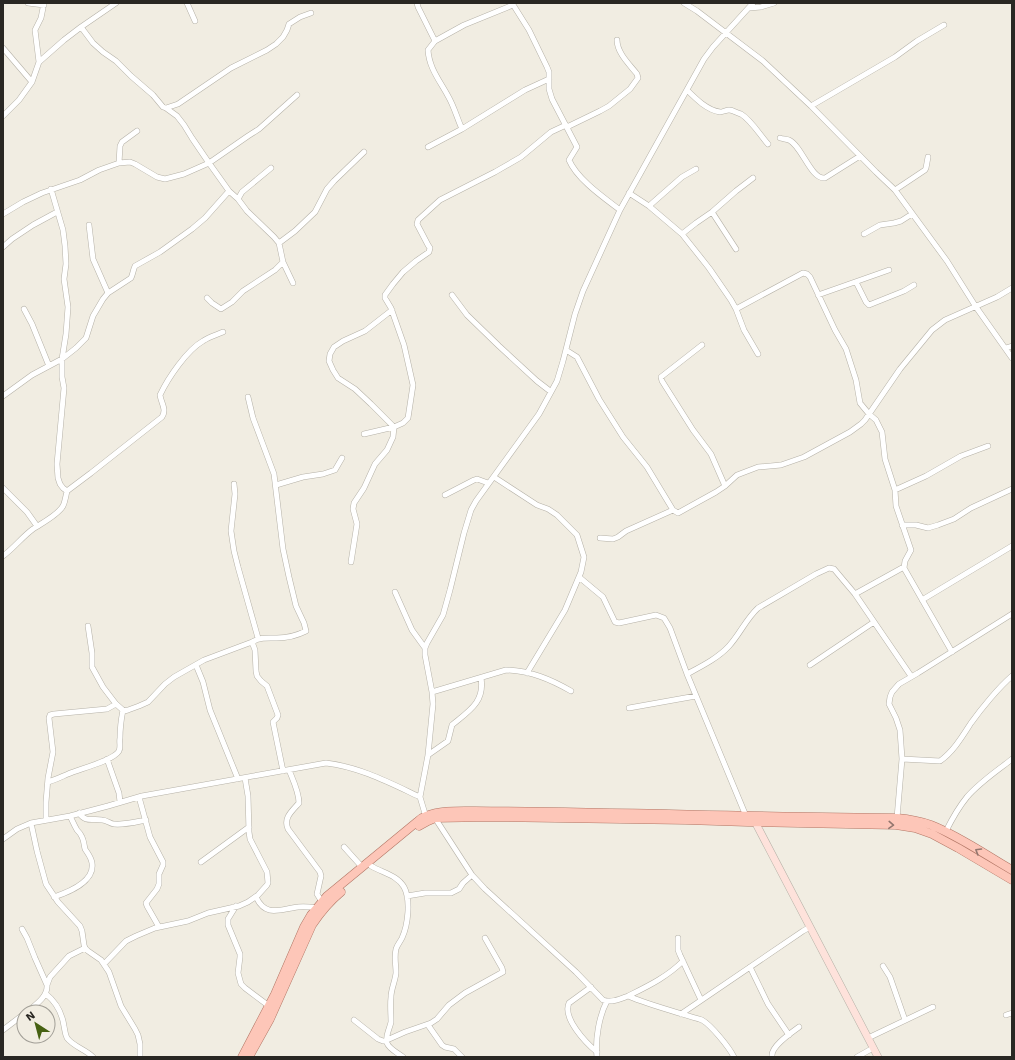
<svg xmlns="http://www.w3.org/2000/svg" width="1015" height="1060" font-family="'Work Sans',sans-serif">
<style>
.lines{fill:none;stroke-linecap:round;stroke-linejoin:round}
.street-casing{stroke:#b5b1a7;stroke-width:6}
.secondary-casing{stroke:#b5b1a7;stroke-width:8}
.primary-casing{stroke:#b27665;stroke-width:9}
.street{stroke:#fff;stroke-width:5}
.secondary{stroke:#fee2db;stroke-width:7}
.primary{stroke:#fdc6b8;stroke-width:8}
.oneway{stroke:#93766e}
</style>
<rect width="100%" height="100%" fill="#f1ede2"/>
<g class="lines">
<g class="street-casing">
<path id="street" d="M28 3 44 5
M187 3 195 21
M417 3 418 7 435 41
M512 3 529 30 547 67 549 72V89L552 99 577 147 569 160C577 179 603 197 620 210
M684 3 697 11 763 61 811 106 876 172 895 190 947 261 976 307 1012 358
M749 8 761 7 774 3
M81 27 93 43 103 52 116 61 131 76 153 95 163 107 166 108 177 116 184 125 192 138 209 163 229 191 238 199 247 211 274 237 279 243 283 262 293 283
M3 48 32 82
M39 62 35 30 41 18 44 3
M687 90C696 99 707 110 720 112 723 112 726 110 729 110 733 110 737 113 741 114 751 120 760 135 768 144
M811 106 895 57 917 41 944 25
M166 108 178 104 231 68 267 50 276 44 283 37 287 30 289 24 300 17 311 13
M3 116 19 100 32 82 39 62 64 40 81 27 116 3
M567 127 600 111 609 106 630 89 638 78 637 74C630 65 617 53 617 40
M462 129C457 118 454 106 448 96 440 81 429 68 428 50L435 41 464 25 513 5
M780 138C783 139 787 139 789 140 802 146 811 180 825 178L860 156
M428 147 462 129 525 90 549 79
M119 163 120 146 122 142 137 131
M51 189 63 230 65 246 66 264 64 279 68 307 66 334 62 359V377L64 388 57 464 58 478 60 484 63 488 67 491
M895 190 925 170 926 168 928 157
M629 193 649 206 682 234 709 268 731 300 736 309 744 330 758 354
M238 199 242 192 271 168
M649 206 682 177 696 169
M712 212 736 249
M3 214 23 202 42 193 80 180 99 170 119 163 130 162 135 164 157 177 165 179 184 174 209 163 248 136 259 129 297 95
M89 225 93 259 108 293
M682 234 696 223 712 212 736 191 753 178
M864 234 880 225 894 223 901 221 912 214
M279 243 295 231 315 212 327 189 334 181 364 152
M3 247 12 239 33 225 57 212
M856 282 866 302 869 305 904 291 914 285
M452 295 467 315 499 346 537 381 550 391
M818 295 889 270
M207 298 212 303 221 309 232 302 243 291 275 270 283 262
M24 309 32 324 49 366
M736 309 803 273 807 274 810 277 835 330 846 349 856 380 860 403 869 414 876 420 882 432 885 459 895 490 896 506 911 550 905 561 904 568
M702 345 661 377 662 381 693 430 711 454 725 486
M1006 348 1012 346
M566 350 577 357 599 399 623 437 647 467 673 510 678 513 716 492 725 486 737 475 758 467 781 465 804 457 850 432 861 424 865 420 900 369 932 330 945 320 997 297 1012 288
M3 396 32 375 62 359 76 348 86 338 93 316 103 299 108 293 131 278C133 274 133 270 135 266L160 252 192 229 205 218 229 191
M364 434 394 427 403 423 408 418 413 385 404 345 391 308 385 298V295L393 284 403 272 416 261 429 252 430 248 428 245 417 224 418 220 440 200 495 172 521 157 551 132 566 125
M494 477 537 505 548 509 557 515 577 535 584 557 581 572 565 610 527 673
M234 484 235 494 231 531 234 551 238 567 258 638
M276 485 303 477 323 474 335 470 342 458
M3 488 27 512 37 526
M895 490 926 476 961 456 988 446
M445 495 474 480 477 479 488 483
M902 525H916L928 528 938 525 954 519 971 508 1012 489
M600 538 613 539 618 537 626 531 673 510
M3 556C14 548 22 537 33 529 42 523 58 515 63 506 65 502 66 495 67 491L91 473 162 417C167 409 161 403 160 395 168 378 187 350 203 341 209 337 216 335 223 332
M351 562 357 524 353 509 354 503 364 488 375 464 387 450 393 437 394 427 371 404 355 389 338 378 333 370 329 361 330 354 334 347 343 341 365 331 392 310
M579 577 603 597 615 622 619 623 656 615 664 618 670 628 687 674 746 816
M395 592 412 630 425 648
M855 594 902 568H904L952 652
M922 600 1012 546
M88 626 92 653V667L103 687 116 704 124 711 128 710 139 706 148 702 165 684 174 677 204 660 252 642C261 637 268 638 277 638 286 638 298 635 306 631L304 623 296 606 289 577 283 549 274 474 253 418 248 397
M252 642 255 650 256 671 257 676 261 681 267 686 278 715 277 718 273 722 283 771
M196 665 203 682 210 710 238 779
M810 665 874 622
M687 674C702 666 718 658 729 646 740 634 746 619 758 608L816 574 829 568 834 569 855 594 911 676
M432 692 506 670C531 671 550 679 571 691
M629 708 696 696
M428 755 448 741 452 725C469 711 485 702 481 678
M107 759 119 793 120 802
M902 759 940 761C953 752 962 737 971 723 981 709 999 687 1012 676
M289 770C293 780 299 792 299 803 292 811 283 818 288 829L320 872 321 876 317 894 322 902
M48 782C55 780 61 777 68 774 79 769 113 761 119 751 121 747 119 742 120 738 120 729 121 720 123 710
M139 797 150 837 163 862V865L159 874V884L157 889 146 903 147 906 159 927
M79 813C86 823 92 818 102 820 107 820 110 824 114 824 125 825 136 822 146 820
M426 817 420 797 428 755 433 704 432 692 425 655V648L427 643 443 615 450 590 464 533 471 510 476 501 539 414 557 381 563 361 575 314 583 291 620 210 704 59 713 47 753 3
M435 818 472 875 485 889 576 972 603 1000C612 1003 620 999 628 996 652 1006 677 1012 702 1020 711 1025 729 1047 734 1057
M897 818 902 759 900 730 896 718 889 704 890 697 892 692 899 684 918 673 1012 614
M46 820V802L48 778 53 752 49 718 50 715 54 714 107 709 116 704
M31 823 37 851 46 884 58 902 80 926 82 931 84 945 85 948 88 951 101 960 109 972 121 1006 135 1029 138 1035 140 1044V1057
M946 831C952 819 958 808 967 797 980 782 997 771 1012 759
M3 839 17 829 31 823 70 816 108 806 142 796 326 763C360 767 390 783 420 797
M344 847 362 867
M201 862 249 827
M371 866C383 873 397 875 404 887 411 900 408 925 402 938 400 942 397 945 396 949 394 957 396 965 396 973 395 982 391 989 391 997 390 1005 391 1014 391 1022 390 1028 385 1036 387 1043 389 1049 398 1053 403 1057
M407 896 425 893H451L459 889 463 883 472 875
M54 897C69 892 95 882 92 863 91 857 88 854 85 849 84 845 84 841 82 837 81 834 79 832 77 830 74 825 72 820 70 816
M256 897C266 918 280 909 298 907 304 906 311 907 317 908
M236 906 228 919V925L240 954V957L238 973 241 984 245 988 269 1006
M22 929 27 938 35 958 47 985C48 997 35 1005 27 1012
M678 938V950L680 955 701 1000
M104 964 126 941 136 936 155 928 188 921 208 913 239 906 248 902 258 895 267 885 268 883 267 872 250 839 249 832 248 796 245 778
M883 966 890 977 905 1020
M750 967 768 1004 789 1035
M47 985 50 977 69 956 85 948
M591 987 569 1003C562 1018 586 1043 597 1052
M46 994C56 1002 62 1013 64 1026 65 1031 65 1034 67 1038 74 1047 85 1049 93 1057
M628 996C648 986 667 977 683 961
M681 1014 803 931 810 927
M1006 1015 1012 1013
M354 1020 378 1039 383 1041 387 1040 405 1032 431 1023 437 1019 449 1005 465 993 503 972 502 968 485 938
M428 1025 442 1045 445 1047 454 1049 462 1057
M3 1030 24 1014
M868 1038 933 1007
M772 1056C771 1046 791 1033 799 1027
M597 1057C595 1040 599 1016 607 1001
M857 1057 873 1048"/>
</g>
<g class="secondary-casing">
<path id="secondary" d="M753 818 878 1057"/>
</g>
<g class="primary-casing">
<path id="primary" d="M419 826 428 821 435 818 490 817 686 820 747 822 896 825 915 828 932 834 958 848 1012 880
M250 1055 270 1019 312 925C320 913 329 902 341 892
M242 1057 275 994 304 927 311 915 327 896 418 821C420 819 423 817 426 816 440 810 460 811 475 811 616 812 757 817 897 818 909 819 920 821 931 825 959 836 986 855 1012 870"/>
</g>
<use href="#street" class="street"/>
<use href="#secondary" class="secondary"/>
<use href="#primary" class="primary"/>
</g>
<defs><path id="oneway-chevron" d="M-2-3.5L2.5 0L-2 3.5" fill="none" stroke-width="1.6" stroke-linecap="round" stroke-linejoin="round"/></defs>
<g class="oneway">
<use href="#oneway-chevron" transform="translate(891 825) rotate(3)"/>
<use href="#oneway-chevron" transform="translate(978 851) rotate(-149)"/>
</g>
<rect width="1015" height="1060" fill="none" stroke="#292723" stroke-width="8"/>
<g transform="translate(36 1024) rotate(324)"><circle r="19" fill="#f1ede2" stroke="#a19e96"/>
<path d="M0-3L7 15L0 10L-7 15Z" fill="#466112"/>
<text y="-6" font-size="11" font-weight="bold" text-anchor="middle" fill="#292723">N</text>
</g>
</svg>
